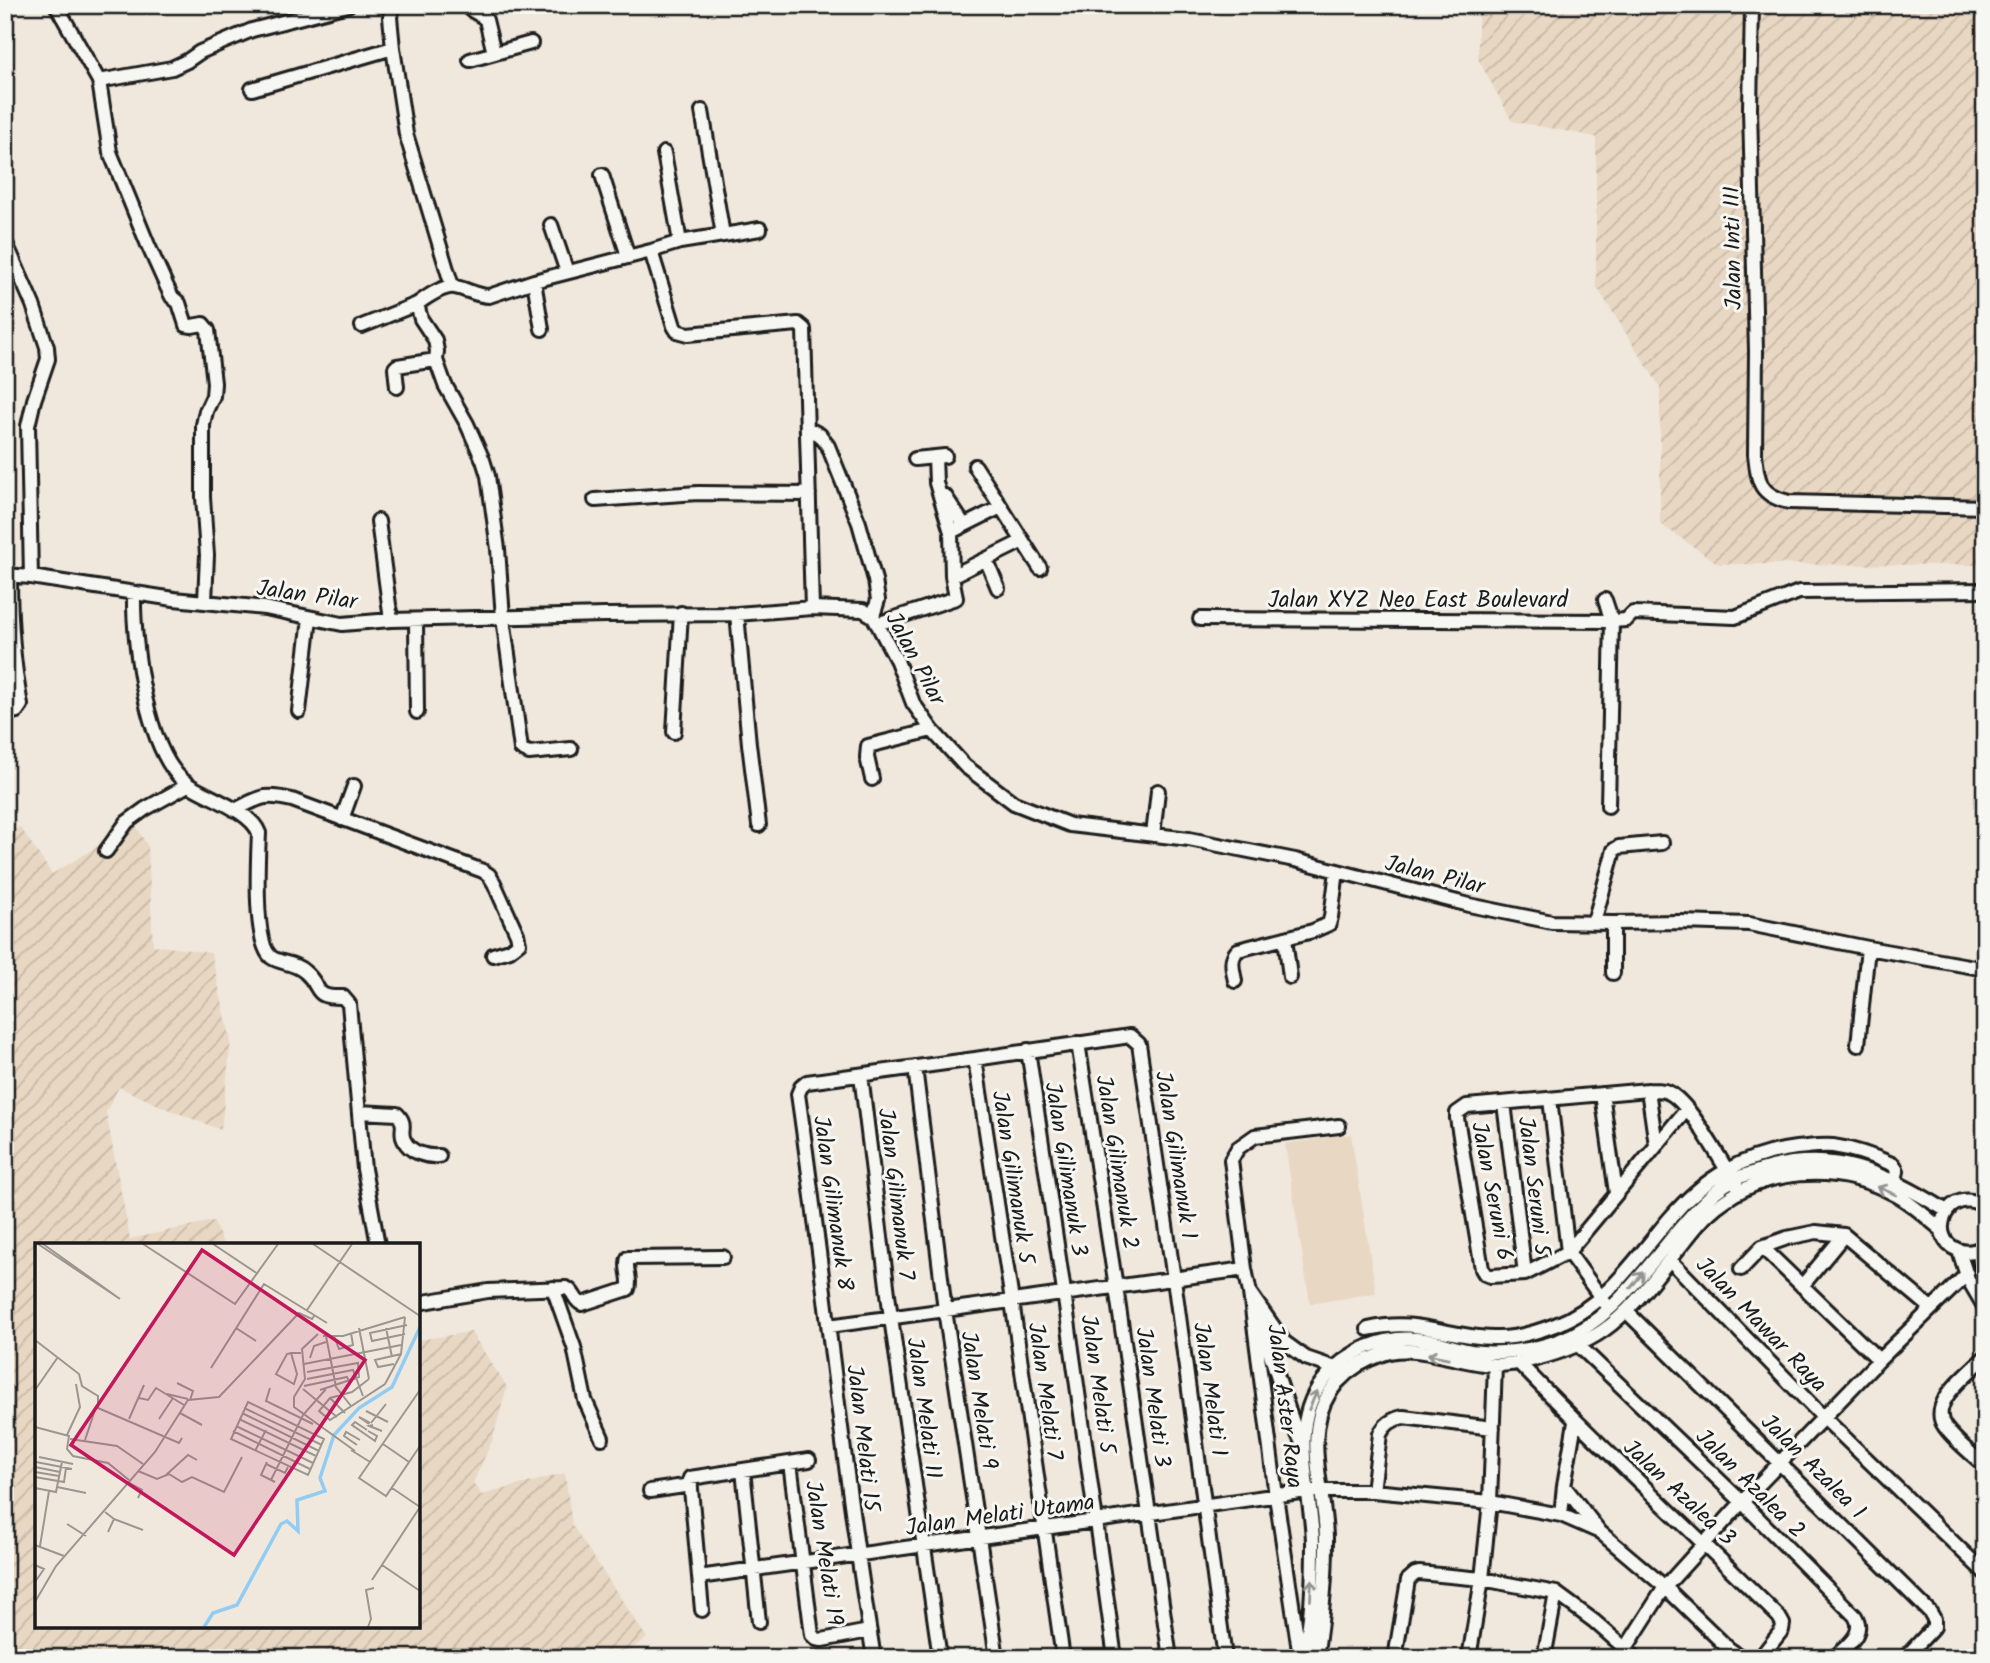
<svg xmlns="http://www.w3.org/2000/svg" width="1990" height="1663" font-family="Kalam,sans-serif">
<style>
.built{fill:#e8d7c3}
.industrial{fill:url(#industrial-furrows)}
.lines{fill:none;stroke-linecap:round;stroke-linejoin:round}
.street-casing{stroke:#1c1c1c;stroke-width:18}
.street{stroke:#f6f6f2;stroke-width:12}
.oneway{stroke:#949492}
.labels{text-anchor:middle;stroke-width:6;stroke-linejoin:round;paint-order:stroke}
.street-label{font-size:23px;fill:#1c1c1c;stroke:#f6f6f2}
.inset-river{fill:none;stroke:#92ccf2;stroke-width:3.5}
.inset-road{fill:none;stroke:#9b9690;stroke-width:2}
.view{fill:#c2185b;fill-opacity:0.15;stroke:#c2185b;stroke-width:3.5}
.inset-edge{fill:none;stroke:#1c1c1c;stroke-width:3.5}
</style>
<defs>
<pattern id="industrial-furrows" width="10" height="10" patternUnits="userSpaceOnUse" patternTransform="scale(1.75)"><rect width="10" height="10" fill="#e8d7c3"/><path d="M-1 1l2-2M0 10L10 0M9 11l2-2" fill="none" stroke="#c6b8a7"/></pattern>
</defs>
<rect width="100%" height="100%" fill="#f0e8dd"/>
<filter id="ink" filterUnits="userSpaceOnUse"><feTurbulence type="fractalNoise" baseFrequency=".0143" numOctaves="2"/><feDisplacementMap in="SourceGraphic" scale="14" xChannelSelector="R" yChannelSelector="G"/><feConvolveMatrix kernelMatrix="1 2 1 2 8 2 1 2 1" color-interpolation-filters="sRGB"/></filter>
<g filter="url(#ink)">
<path class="built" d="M1351 1134 1376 1293 1310 1304 1285 1144Z"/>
<path class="industrial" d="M1478 5H1985V565L1719 564 1660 524V387L1596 286V137L1512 121 1478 59Z
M135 824 148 847 153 945 211 953 231 1041 221 1130 165 1108 119 1087 106 1112 130 1239 213 1221 224 1245H37V1626H418V1340L471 1332 507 1387 492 1441 473 1483 482 1495 565 1473 572 1525 647 1638 618 1658H5V834L20 827 52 874Z"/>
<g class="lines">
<g class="street-casing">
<path id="street" d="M56 5 99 81 110 152 148 245 167 287 172 297 179 303 186 325 192 326 203 324 208 330 214 383 213 396 206 411 203 425V497L207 555 205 601
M393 5 390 17 393 48 406 134 452 286
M467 5C472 13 480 13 486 20L494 53
M1752 5 1750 109 1756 351 1755 454C1758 482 1759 495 1789 502L1985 507
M470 60 531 43
M99 81 172 68 187 61 200 52 252 30 348 5
M252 89 393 48
M702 111 723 235
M664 153 680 242
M602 175 628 256
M551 225 567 272
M5 241 33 305 47 347 48 359 34 400 28 426 31 577
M651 251 674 326 677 331 688 334 798 324 804 329 812 608
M534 281 542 329
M362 326 417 304
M397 387 395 368 397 366 436 360
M807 428 820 435 828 446 859 523 875 580 878 600 873 616
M915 459 945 456
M975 466 1040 568
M945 496 964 525
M595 500 698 493 809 494
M378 521 391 620
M951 532 1001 507
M986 559 998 588
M5 575 31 577 174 599 265 608 342 624 391 620 605 615 737 614 812 608 863 610 873 616 897 661 913 703 932 730 965 766 1014 803 1070 825 1189 839 1295 860 1469 905 1552 922 1613 923 1680 922 1749 924 1868 948 1985 969
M952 576 1023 541
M134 594C133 642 146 757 189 785 209 798 251 811 259 833 258 857 253 942 271 957 280 964 295 962 305 972 323 987 311 998 343 997L349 1004 364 1169 378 1245
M1605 600 1612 621 1608 806
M737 614 749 744 759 825
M1200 619 1612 621 1626 620 1633 613 1735 617 1799 592 1985 590
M416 620 417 712
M877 624 956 598 952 576 951 532 936 483 935 457
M299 711 310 618
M5 713 17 711 21 705C13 662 10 620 10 576
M674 732 681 613
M571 749 529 753 521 749 503 618 498 549 488 476 483 460 467 424 445 385 436 360 437 351 435 340 421 319 417 304C427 297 443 285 455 287 467 289 476 296 489 296L534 281 651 251 680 242 760 229
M872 779 867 757 868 746 932 730
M235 810C261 797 263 793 292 800L483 871 489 875 494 883 517 934 519 943 510 950 493 955
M342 819 354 786
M1153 835 1158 791
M106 851 127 822 145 809 188 785
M1594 922 1614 850 1619 847 1662 843
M1285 938 1290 977
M1613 973V923
M1235 981C1233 969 1229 959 1238 950L1313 931 1329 924 1331 917 1337 871
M1078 1043 1116 1287 1170 1658
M1858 1045 1868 948
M1028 1050 1063 1285 1115 1658
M975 1059 1012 1301 1063 1658
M915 1067 945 1310 997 1658
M861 1075 891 1318 940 1658
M1648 1090 1656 1145
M1602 1094 1616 1193
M1550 1099 1568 1252 1605 1303
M1504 1103 1525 1274
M1687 1109 1568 1252 1525 1274 1490 1276 1485 1274 1482 1269 1457 1118V1113L1467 1106 1648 1090C1653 1090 1660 1090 1665 1091 1689 1098 1720 1162 1736 1184
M359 1112 397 1114C408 1125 399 1130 404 1140 410 1153 427 1157 439 1156
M1985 1207C1949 1182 1924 1237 1958 1250 1968 1254 1977 1251 1985 1246
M1762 1247 1879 1360
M1979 1250 1980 1260 1985 1275
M1959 1251 1968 1279 1985 1308
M1670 1260 1823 1417 1985 1573
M1741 1269 1762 1247 1787 1238 1816 1232 1844 1235 1931 1308
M1802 1286 1844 1235
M553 1288 574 1347 585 1400 602 1438
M1250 1293 1284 1342 1306 1358 1335 1368
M418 1303 488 1291 566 1288C574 1290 574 1301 582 1304L628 1289C632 1279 624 1268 628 1258L723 1257
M1626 1311 1930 1612 1934 1619V1627L1905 1658
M1258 1317 1293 1423 1303 1445
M829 1326 1245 1269
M1368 1329C1418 1317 1446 1337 1493 1338 1513 1339 1537 1332 1555 1325 1606 1306 1636 1258 1670 1218 1704 1178 1743 1155 1796 1148 1808 1147 1821 1145 1833 1146 1855 1149 1874 1156 1894 1165L1897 1171 1895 1181
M1578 1345 1742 1502 1855 1616C1866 1634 1846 1646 1834 1658
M1985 1357C1968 1374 1927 1403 1945 1427 1956 1442 1972 1454 1985 1466
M1518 1362C1602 1450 1693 1531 1779 1617L1783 1624 1782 1630 1760 1658
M790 1463 812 1635 816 1639 822 1640 869 1631
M743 1470 759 1622
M1564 1486 1600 1532 1665 1587 1729 1649 1742 1658
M650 1491 691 1485
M1373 1491 1380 1434C1385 1424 1392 1419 1403 1417L1493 1428
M1561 1515 1564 1486 1575 1422
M699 1577 1307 1491H1373L1490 1502 1561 1515 1600 1532
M702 1610 690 1478 809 1460
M1300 1657 1276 1496 1250 1293 1245 1269 1231 1160 1238 1148 1255 1136 1339 1126
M874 1658C843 1471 825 1281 798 1094L801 1087 807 1082 975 1059 1130 1036 1139 1044 1174 1279 1225 1658
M1303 1658C1312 1621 1313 1580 1313 1542 1312 1491 1287 1428 1322 1382 1346 1351 1385 1333 1425 1340 1440 1342 1455 1348 1471 1351 1499 1355 1534 1350 1560 1340 1605 1323 1632 1286 1662 1250 1681 1227 1705 1195 1733 1180 1740 1176 1750 1174 1758 1171 1831 1147 1885 1173 1947 1211
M1316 1658C1322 1619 1326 1581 1326 1542 1327 1494 1301 1437 1330 1392 1340 1377 1354 1366 1370 1359 1376 1357 1383 1353 1390 1352 1422 1345 1461 1364 1494 1365 1507 1365 1524 1362 1536 1359 1559 1353 1584 1344 1604 1330 1632 1310 1653 1280 1675 1253 1686 1240 1697 1224 1709 1213 1760 1167 1837 1162 1896 1195 1913 1204 1927 1218 1942 1230
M1395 1658 1408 1580 1415 1574 1419 1573 1482 1579 1556 1593 1594 1621 1636 1658
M1469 1658 1482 1579 1490 1502 1495 1365
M1544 1658 1556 1593
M1624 1658 1626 1648 1665 1587 1742 1502 1879 1360 1967 1274"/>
</g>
<use href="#street" class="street"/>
</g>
<defs><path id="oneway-shaft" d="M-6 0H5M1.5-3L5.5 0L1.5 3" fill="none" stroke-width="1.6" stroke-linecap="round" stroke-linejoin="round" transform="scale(1.75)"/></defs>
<g class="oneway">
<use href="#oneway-shaft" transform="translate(1887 1191) rotate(-156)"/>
<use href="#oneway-shaft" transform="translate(1637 1280) rotate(-50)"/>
<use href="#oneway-shaft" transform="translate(1438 1356) rotate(-169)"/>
<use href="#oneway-shaft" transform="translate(1313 1400) rotate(-66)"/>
<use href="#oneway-shaft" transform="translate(1311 1590) rotate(-87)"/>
</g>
</g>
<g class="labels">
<g class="street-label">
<text transform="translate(1732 248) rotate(-91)" y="8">Jalan Inti III</text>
<text transform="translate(307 594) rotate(8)" y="8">Jalan Pilar</text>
<text x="1418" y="607">Jalan XYZ Neo East Boulevard</text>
<text transform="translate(916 658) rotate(62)" y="8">Jalan Pilar</text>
<text transform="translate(1435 874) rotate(14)" y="8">Jalan Pilar</text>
<text transform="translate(1177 1155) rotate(81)" y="8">Jalan Gilimanuk 1</text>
<text transform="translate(1118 1162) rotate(81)" y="8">Jalan Gilimanuk 2</text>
<text transform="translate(1067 1169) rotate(81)" y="8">Jalan Gilimanuk 3</text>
<text transform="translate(1014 1177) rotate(81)" y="8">Jalan Gilimanuk 5</text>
<text transform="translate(1535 1186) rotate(83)" y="8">Jalan Seruni 5</text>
<text transform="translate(1493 1191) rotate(79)" y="8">Jalan Seruni 6</text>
<text transform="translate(897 1194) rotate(83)" y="8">Jalan Gilimanuk 7</text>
<text transform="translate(834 1203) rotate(82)" y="8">Jalan Gilimanuk 8</text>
<text transform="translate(1762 1324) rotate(46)" y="8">Jalan Mawar Raya</text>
<text transform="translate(1099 1384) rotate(82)" y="8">Jalan Melati 5</text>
<text transform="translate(1211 1389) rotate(82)" y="8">Jalan Melati 1</text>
<text transform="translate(1046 1391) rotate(82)" y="8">Jalan Melati 7</text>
<text transform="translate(1154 1397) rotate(82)" y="8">Jalan Melati 3</text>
<text transform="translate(980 1400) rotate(81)" y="8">Jalan Melati 9</text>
<text transform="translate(1286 1406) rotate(83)" y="8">Jalan Aster Raya</text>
<text transform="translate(925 1408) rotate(82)" y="8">Jalan Melati 11</text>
<text transform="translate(864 1438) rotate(83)" y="8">Jalan Melati 15</text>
<text transform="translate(1814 1466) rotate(45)" y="8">Jalan Azalea 1</text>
<text transform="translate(1751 1483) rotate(45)" y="8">Jalan Azalea 2</text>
<text transform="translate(1680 1492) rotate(43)" y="8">Jalan Azalea 3</text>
<text transform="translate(1000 1514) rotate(-8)" y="8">Jalan Melati Utama</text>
<text transform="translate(825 1553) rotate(81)" y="8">Jalan Melati 19</text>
</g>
</g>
<g transform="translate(35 1243)">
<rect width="385" height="385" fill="#f0e8dd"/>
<path class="inset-river" d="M169 384 178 370 202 362 246 281 252 278 263 288 262 257 290 248 285 235 299 192 324 165 357 144 385 84"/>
<path class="inset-road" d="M3 1 85 56 8 1M108 1 200 61 243 1M178 1 223 31M278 1 385 73M272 67 317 1M201 85 221 98M324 85 334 136M351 85 357 114M283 91 267 106 270 136 259 154V164L320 208M370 91 337 98 335 90 372 82M288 93H308L370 74M291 93 301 144 316 163M299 93 304 106 318 102 316 90M0 97 44 131 47 143 63 153V165L144 200 147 195M256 110 262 131 259 141 241 131 252 111 256 110H266M275 115 279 103 291 99M269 121 366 102M359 121 343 124 340 117 366 111M176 125 229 41 292 80M272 129 323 120 324 134 285 147M272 136 318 127 328 153M334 136 317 149 295 155 284 168 295 177 350 141 366 111 370 74M142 140 158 148 155 157M269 143 312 134 315 140M235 145 231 158 278 181M268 146 302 174M0 147 23 114M385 147 324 235 351 253 385 203M132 151 153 156M104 155 113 157 121 145 149 162M295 155 310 170M213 159 289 196 273 232 196 196ZM209 165 287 202M331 168 353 179M145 170 167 182M207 170 284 208M94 176 109 142M124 176 138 155M204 176 281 213M336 180 351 161M334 181 324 174 335 180M201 183 278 220M0 184 34 193 32 206 38 213 73 220 94 237M337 184 347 188 334 183 338 182M332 187 320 179 317 182 340 198 342 193 333 188M198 188 275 226M32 192 45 164 41 141M35 196 82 203 108 221M50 197 60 167M348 201 374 219M322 202 309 193 311 189 325 197M316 207 335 219M220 208 231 187M4 214 38 221M1 219 37 226M232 219 226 232 240 239M231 221 250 230 253 224M0 224 25 229M103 228 122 236 134 231 147 239 157 234 189 249 207 214M0 229 24 233M131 232 153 212 162 217M0 234 29 239 31 225M236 237 268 172 291 146M93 239 107 247 103 255M22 244 51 250M0 245 21 249 27 219M357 245 385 264M70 269 79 276 73 289M79 276 108 287M32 281 51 293M0 302 29 313M5 303 14 248M0 322 9 326 0 339M347 322 385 348M337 337 385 264M0 359 21 323 120 209 153 157 184 154 264 70 277 76 279 73M333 384 336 376 331 347 339 345"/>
<path class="view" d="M167 7 330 117 199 312 36 202Z"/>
<rect width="385" height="385" class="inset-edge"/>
</g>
<rect width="1990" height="1663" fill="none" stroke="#f6f6f2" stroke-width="28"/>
<rect x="14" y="14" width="1962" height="1635" fill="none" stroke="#1c1c1c" stroke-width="2.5" filter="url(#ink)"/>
</svg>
